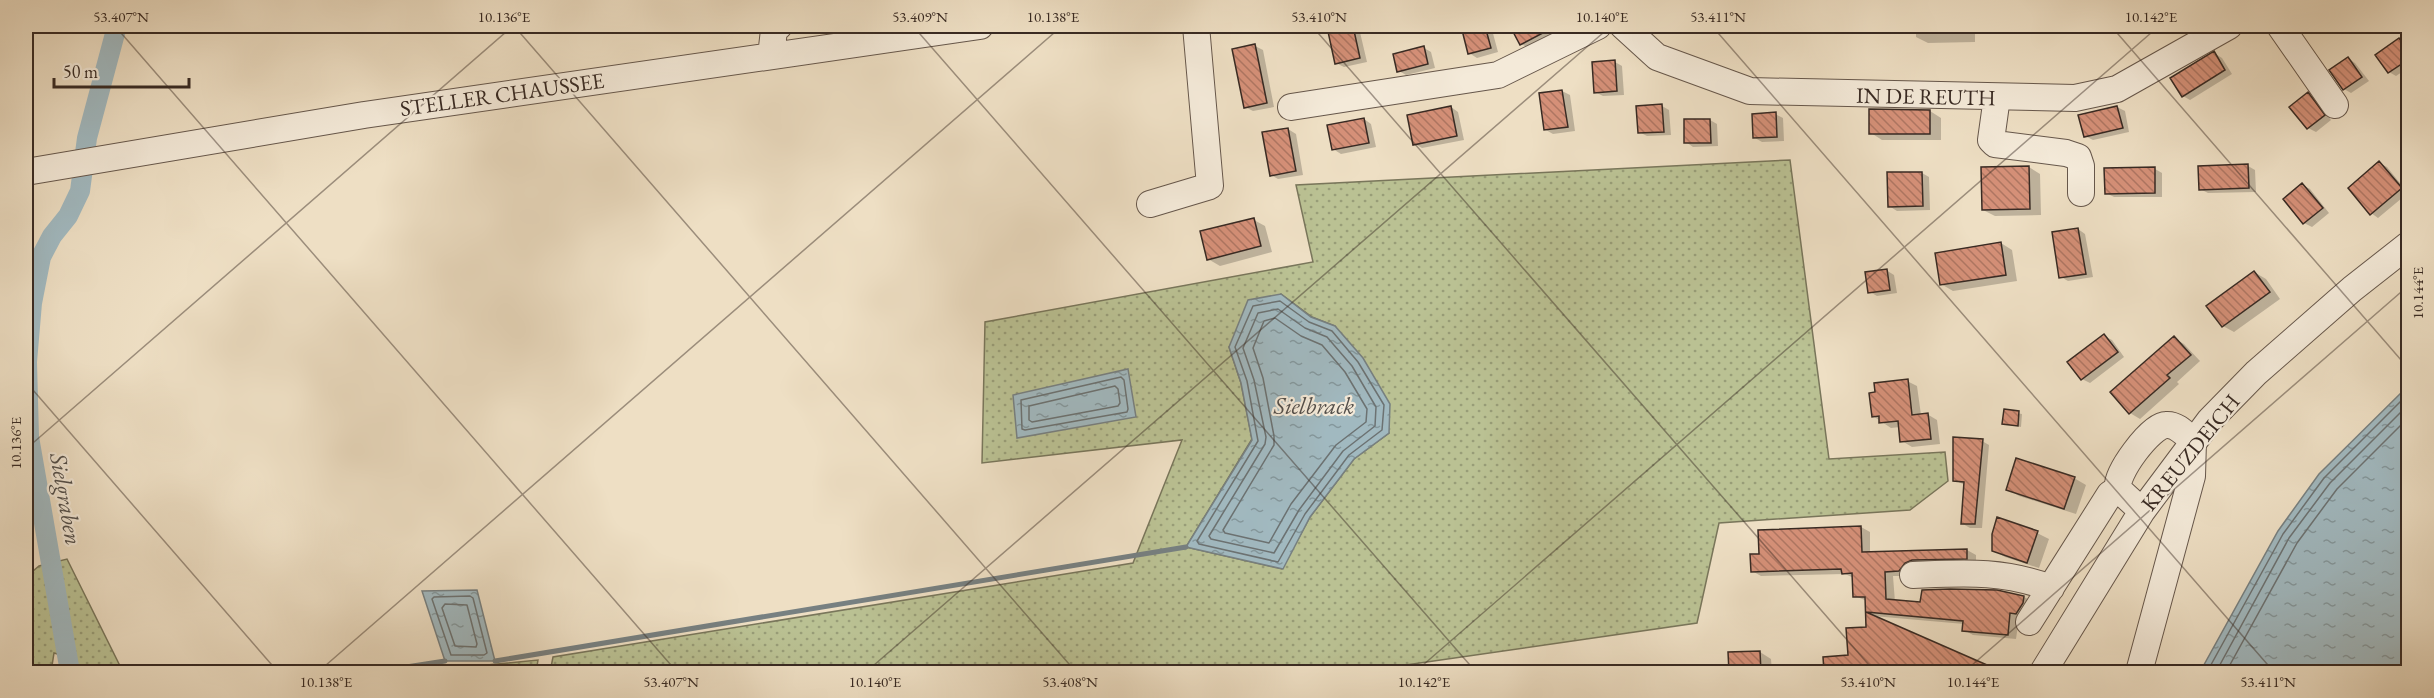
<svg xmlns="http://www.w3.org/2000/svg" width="2434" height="698" font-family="'EB Garamond',serif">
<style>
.grass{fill:url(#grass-dots);stroke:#79765b;stroke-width:1.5;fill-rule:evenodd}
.water{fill:url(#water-ripples);stroke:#778081;stroke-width:1.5}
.shadow{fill:#0003}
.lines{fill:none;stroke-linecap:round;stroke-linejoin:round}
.shore{stroke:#6c7272;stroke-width:1.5}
.stream{stroke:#778081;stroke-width:5}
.canal{stroke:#a1b9c0;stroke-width:20}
.building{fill:url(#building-back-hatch);stroke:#382a23;stroke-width:1.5}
.minor-casing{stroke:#66574b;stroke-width:28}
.minor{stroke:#f4ead9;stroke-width:26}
.ticks{fill:none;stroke:#382a23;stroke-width:1.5;stroke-opacity:0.45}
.labels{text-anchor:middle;stroke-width:4.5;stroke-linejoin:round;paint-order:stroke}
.street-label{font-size:22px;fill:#382a23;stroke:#f4ead9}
.water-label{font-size:24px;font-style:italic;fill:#524e4a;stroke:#f4ead9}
.neatline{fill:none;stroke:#382a23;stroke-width:2}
.ticks-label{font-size:15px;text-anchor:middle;fill:#382a23}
</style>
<defs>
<pattern id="grass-dots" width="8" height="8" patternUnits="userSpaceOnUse" patternTransform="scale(1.5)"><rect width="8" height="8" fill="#bac193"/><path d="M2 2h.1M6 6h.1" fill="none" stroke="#989d78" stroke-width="1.8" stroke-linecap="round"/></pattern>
<pattern id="water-ripples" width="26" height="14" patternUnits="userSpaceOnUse" patternTransform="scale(1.5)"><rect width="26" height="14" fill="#a1b9c0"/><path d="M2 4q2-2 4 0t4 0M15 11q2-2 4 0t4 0" fill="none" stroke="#84979c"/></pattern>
<pattern id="building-back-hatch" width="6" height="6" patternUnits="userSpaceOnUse" patternTransform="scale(1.5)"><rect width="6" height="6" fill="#d59078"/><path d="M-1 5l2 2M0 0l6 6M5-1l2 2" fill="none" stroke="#ae7662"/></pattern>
</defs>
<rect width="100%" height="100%" fill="#eedfc4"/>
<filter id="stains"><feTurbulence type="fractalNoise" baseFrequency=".00333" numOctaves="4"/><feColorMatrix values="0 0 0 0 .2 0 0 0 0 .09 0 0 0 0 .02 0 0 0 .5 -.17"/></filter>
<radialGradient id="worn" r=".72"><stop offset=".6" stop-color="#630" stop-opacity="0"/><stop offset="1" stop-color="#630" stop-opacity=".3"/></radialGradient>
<path class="grass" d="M1790 160 1829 459 1945 452 1948 481 1910 510 1719 523 1697 623 1357 672H550L553 657 1133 563 1182 440 982 463 985 322 1313 262 1296 185ZM1281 294 1312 317 1335 326 1389 433 1354 459 1310 517 1282 569 1186 547 1252 439 1241 383 1229 347Z
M67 559 123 672H76L68 657 54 653 51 672H26V577L39 566Z
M538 660 536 672H414Z"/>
<path class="water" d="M1281 294 1311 317 1335 326 1363 358 1390 404 1389 433 1354 459 1310 517 1283 569 1186 547 1252 440 1241 383 1229 347 1248 300Z
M1128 369 1136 417 1017 438 1013 395Z
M2408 386V672H2200L2278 531 2319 474Z
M477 590 495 661H445L422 591Z"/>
<path class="shadow" d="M1342 26H1355L1359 28 1367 62 1344 67 1336 63 1329 29Z
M1470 26H1491L1498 52 1477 58 1469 53 1463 27Z
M1512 26H1579L1533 50 1521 44Z
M1916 26H1975V42L1928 43 1916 37Z
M2399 40 2408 47V68L2396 76 2389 72Z
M1255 46 1263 50 1274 107 1253 111 1245 107Z
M1424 48 1431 52 1435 68 1406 75 1399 71Z
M2214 53 2222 58 2232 74 2190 100 2183 96Z
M2348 58 2355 63 2369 81 2351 93 2344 89Z
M1615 62 1622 66 1624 95 1603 96 1595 92Z
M1562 91 1570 95 1575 131 1553 134 1546 130 1540 94Z
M2308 94 2315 98 2331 120 2316 132 2308 128Z
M1662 106 1669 110 1671 135 1647 136 1639 132Z
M1451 107 1458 112 1464 140 1422 148 1415 144Z
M2117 107 2125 111 2129 132 2093 140 2085 136Z
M1930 111 1941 118V140H1882L1871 133Z
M1775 114 1783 118 1784 141 1762 142 1755 138Z
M1364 119 1371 124 1376 147 1341 154 1333 149Z
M1710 120 1717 124 1718 146 1693 147 1686 142Z
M1288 129 1296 134 1303 175 1278 179 1271 175Z
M2379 163 2387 167 2408 193 2378 218 2371 213Z
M2248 166 2255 170 2256 192 2208 193 2200 189Z
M2029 167 2040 174 2041 215 1995 216 1983 210Z
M2155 169 2162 173V197H2114L2106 193Z
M1922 173 1929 177 1930 210 1897 211 1889 206Z
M2303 185 2310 189 2329 213 2312 227 2304 223Z
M1254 220 1265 226 1272 252 1220 266 1208 259Z
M2078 229 2085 234 2093 277 2068 281 2061 277Z
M2001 243 2012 250 2017 281 1953 291 1941 284Z
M1886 270 1894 275 1897 293 1877 296 1870 292Z
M2254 272 2266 279 2280 299 2234 332 2223 326Z
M2104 336 2112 340 2124 357 2090 383 2082 379Z
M2174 338 2184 344 2200 361 2177 382 2179 384 2140 419 2130 413Z
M1907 381 1917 386 1921 415 1927 414 1937 420 1940 444 1912 447 1902 441 1900 427 1891 428 1873 416Z
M2005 411 2022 414 2021 427 2003 423Z
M1982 441 1989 445 1982 528H1970L1963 524 1965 485 1954 480Z
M2074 478 2086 485 2076 514 2019 496 2008 489Z
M1861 527 1870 532V553L1967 550 1976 555V563L1908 576H1893L1895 602 1922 604 2024 597 2033 602 2019 618 2016 639 1973 635 1964 630V624L1873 616 1997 672H1825L1824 659 1850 657 1867 628V601L1855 596 1854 578 1845 574 1761 576 1752 571 1760 556Z
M2037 533 2049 539 2039 568 2005 557 1993 550Z
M1760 652 1771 659 1772 672H1731L1730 654Z
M1457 664 1469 672H1407Z"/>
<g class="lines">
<path class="shore" d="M1280 301 1309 322 1332 331 1358 362 1384 405 1382 430 1349 455 1305 514 1278 562 1199 544 1197 541 1258 441 1247 381 1235 347 1253 306Z
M1278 309 1305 328 1327 337 1352 366 1376 407 1375 426 1343 451 1299 510 1274 553 1211 539 1209 536 1265 444 1266 437 1254 380 1243 348 1258 313Z
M1275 318 1301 336 1322 345 1345 372 1367 409 1366 422 1336 445 1291 504 1269 543 1225 533 1223 530 1274 445V436L1263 378 1253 348 1264 321Z
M1121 377 1124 380 1128 409 1127 412 1025 430 1022 429 1021 400Z
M1115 386 1118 389 1120 403 1118 406 1032 422 1029 420V406Z
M470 596 473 598 487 653 484 655H451L432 599 434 597Z
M445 604 467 605 477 644 476 647 455 646 442 608Z
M2207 672 2283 534 2324 478 2408 394
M2216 672 2289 538 2330 483 2408 405
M2226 672 2297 543 2337 489 2408 418"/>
<path class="stream" d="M495 661 1186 547
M374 672 445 661"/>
<path class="canal" d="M70 672 29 437 27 362 32 303 41 257 52 236 68 216 80 191 87 138 117 26"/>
</g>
<path class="building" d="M1336 26H1353L1360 58 1335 64 1327 27Z
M1461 26H1485L1491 48 1468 54Z
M1510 26H1556L1520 45Z
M2399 38 2409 52V59L2388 73 2375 55Z
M1255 44 1267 103 1244 108 1232 49Z
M1424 46 1428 64 1397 72 1393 54Z
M2214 51 2225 70 2182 97 2170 78Z
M2348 57 2362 77 2343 90 2329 70Z
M1615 60 1617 91 1594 93 1592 62Z
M1562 90 1568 127 1544 130 1539 93Z
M2308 92 2325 115 2307 129 2289 107Z
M1662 104 1664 132 1638 133 1636 106Z
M1451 106 1457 136 1413 145 1407 115Z
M2117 106 2123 128 2084 137 2078 115Z
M1869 109 1930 110V134H1869Z
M1776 112 1777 137 1753 138 1752 114Z
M1364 118 1369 143 1332 150 1327 125Z
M1684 119H1710L1711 143H1684Z
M1288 128 1296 171 1270 176 1262 132Z
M2379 161 2402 188 2370 215 2348 188Z
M2248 164 2249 188 2199 190 2198 166Z
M2029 166 2030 209 1982 210 1981 167Z
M2155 167V193L2105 194 2104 168Z
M1887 172H1922L1923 206 1888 207Z
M2302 183 2323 208 2303 224 2283 199Z
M1254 218 1261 246 1207 260 1200 231Z
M2078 228 2086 274 2059 278 2052 232Z
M2001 242 2006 275 1940 285 1935 253Z
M1887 269 1890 290 1868 293 1865 272Z
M2254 271 2270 292 2222 327 2206 306Z
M2104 334 2118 352 2081 380 2067 362Z
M2174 336 2191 355 2167 375 2170 378 2129 414 2110 392Z
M1908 379 1912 415 1928 413 1931 439 1900 442 1898 421 1879 423V416L1872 417 1869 393 1875 392 1874 383Z
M2004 409 2019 411 2018 426 2002 424Z
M1953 437 1983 439 1975 524H1961L1964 482 1953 481Z
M2016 458 2075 477 2064 509 2006 490Z
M1997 517 2038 531 2027 563 1992 551V534Z
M1861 526 1862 552 1967 549V559L1912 560 1905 563 1899 571 1885 572 1886 599 1920 602 1922 590 1950 589 1997 590 2024 596 2023 603 2016 614 2010 613 2008 635 1962 631 1963 621 1866 612 2003 672H1934L1935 669 1908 667 1904 672H1824L1823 657 1848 655 1846 628 1866 627 1865 597H1853L1852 573 1842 574 1841 569 1751 572 1750 554H1759L1758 530Z
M1760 651 1761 672H1729L1728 652Z"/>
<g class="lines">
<g class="minor-casing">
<path id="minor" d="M1623 26 1657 57 1750 91 2075 98 2117 89 2229 26
M2280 26 2335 105
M771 56 774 30 779 26
M1997 97 1991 140 1995 144 2066 153 2078 157 2081 166V193
M1291 107 1498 75 1598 26
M26 172 364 115 980 26
M1150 204 1210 186 1196 26
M1913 575C1965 573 2001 570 2051 588
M2029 622 2110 494 2118 489
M2043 672 2142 511 2210 420 2256 373 2352 289 2408 245
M2139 672 2192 476 2193 441C2185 434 2177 424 2166 425 2151 425 2114 475 2118 489L2142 511"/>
</g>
<use href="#minor" class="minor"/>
</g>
<path class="ticks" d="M115 26 677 672M514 26 1076 672M913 26 1476 672M1312 26 1875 672M1712 26 2274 672M2111 26 2408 368M26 382 278 672M26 449 513 26M318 672 1062 26M866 672 1611 26M1415 672 2159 26M1964 672 2408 286"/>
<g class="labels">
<g class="street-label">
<text transform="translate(502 94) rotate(-8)" y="8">STELLER CHAUSSEE</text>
<text transform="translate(1926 96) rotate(1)" y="8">IN DE REUTH</text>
<text transform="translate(2190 452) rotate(-51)" y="8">KREUZDEICH</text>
</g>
<g class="water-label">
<text x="1314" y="414">Sielbrack</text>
<text transform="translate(66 499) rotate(80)" y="8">Sielgraben</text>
</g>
</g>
<rect width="2434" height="698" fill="none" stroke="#eedfc4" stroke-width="66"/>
<path d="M54 78v9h135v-9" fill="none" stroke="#382a23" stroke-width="3"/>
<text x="63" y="78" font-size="18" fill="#382a23" stroke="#f4ead9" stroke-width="4.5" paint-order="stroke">50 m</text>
<rect x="33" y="33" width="2368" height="632" class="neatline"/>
<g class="ticks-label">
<text x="121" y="22">53.407°N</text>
<text x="504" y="22">10.136°E</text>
<text x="920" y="22">53.409°N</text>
<text x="1053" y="22">10.138°E</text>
<text x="1319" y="22">53.410°N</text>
<text x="1602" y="22">10.140°E</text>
<text x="1718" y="22">53.411°N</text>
<text x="2151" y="22">10.142°E</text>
<text transform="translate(2418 293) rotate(-90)" y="5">10.144°E</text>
<text transform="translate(16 443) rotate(-90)" y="5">10.136°E</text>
<text x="326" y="687">10.138°E</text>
<text x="671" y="687">53.407°N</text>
<text x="875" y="687">10.140°E</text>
<text x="1070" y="687">53.408°N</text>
<text x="1424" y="687">10.142°E</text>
<text x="1868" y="687">53.410°N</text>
<text x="1973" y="687">10.144°E</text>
<text x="2268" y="687">53.411°N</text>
</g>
<rect width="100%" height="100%" filter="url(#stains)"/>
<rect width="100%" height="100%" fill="url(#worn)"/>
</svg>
